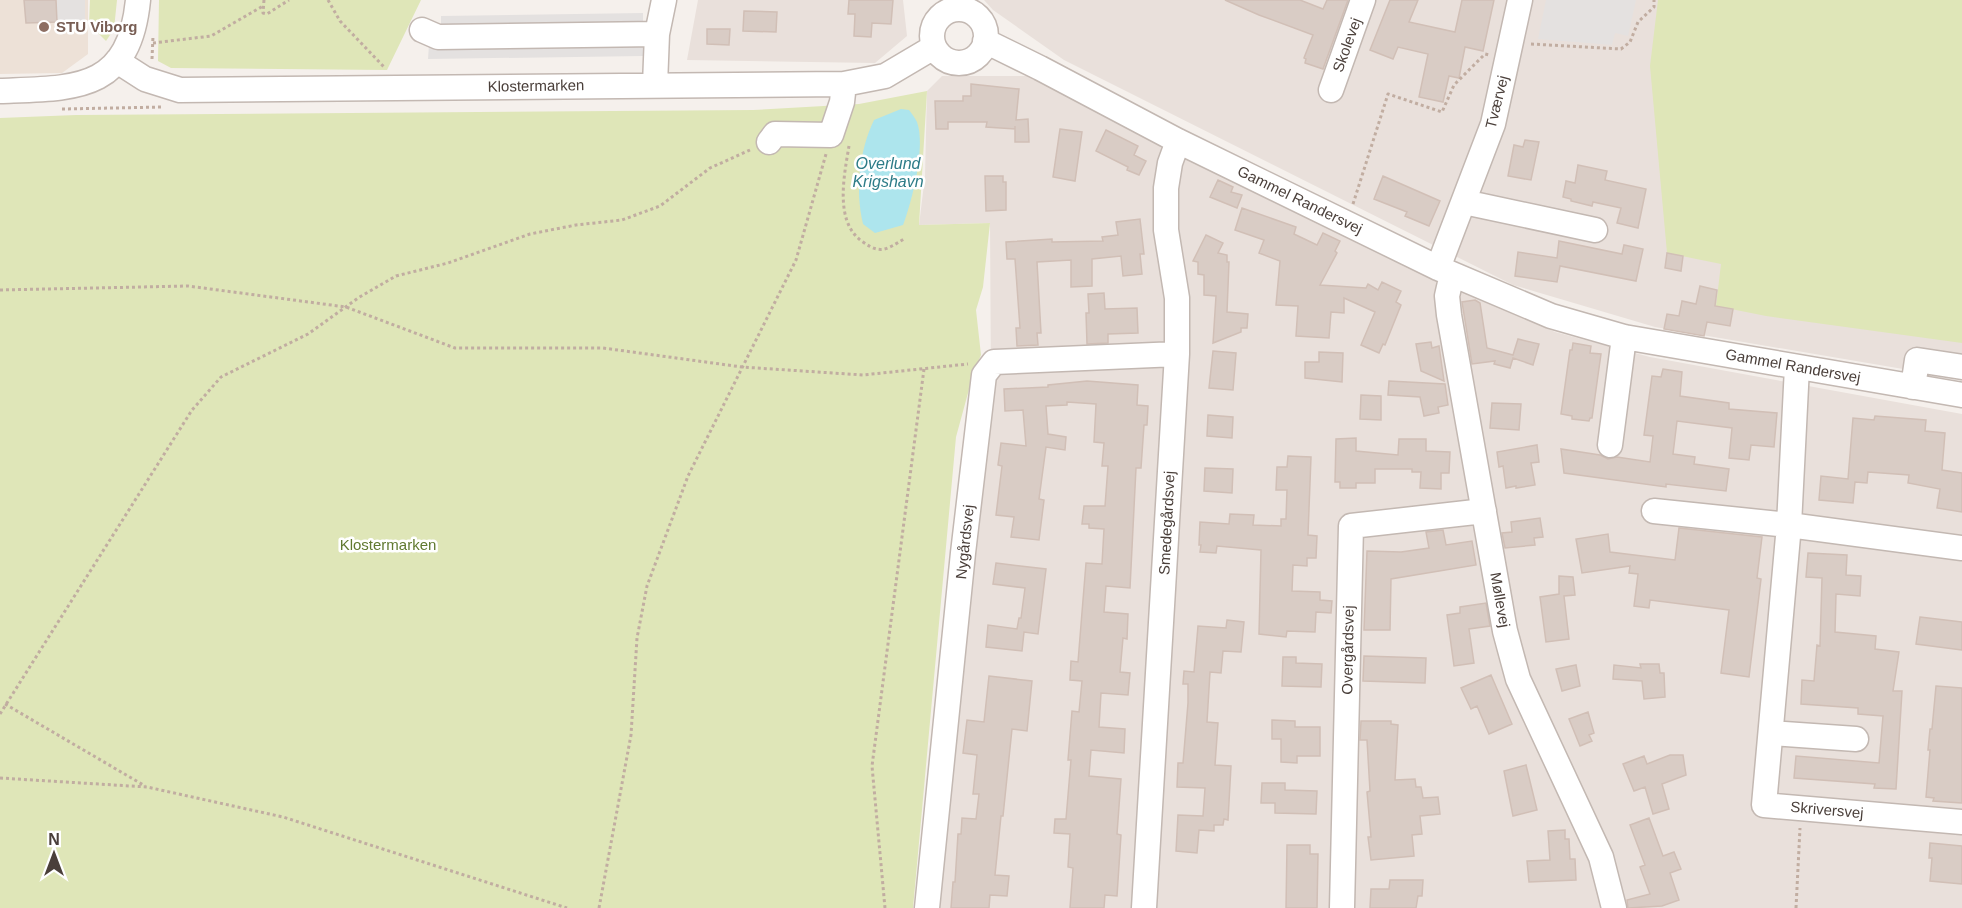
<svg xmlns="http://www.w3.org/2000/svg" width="1962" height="908" font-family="Arial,sans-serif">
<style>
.residential{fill:#e9e0db}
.education{fill:#ede1d7}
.green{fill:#dfe6b8}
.parking{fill:#e4e1e0}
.water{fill:#ade5ed}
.building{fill:#d9ccc5;stroke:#d1bfb6;stroke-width:1.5}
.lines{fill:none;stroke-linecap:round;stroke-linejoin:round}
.minor-casing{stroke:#c3b8b2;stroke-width:27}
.path{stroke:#c1ada1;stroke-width:3;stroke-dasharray:3 3;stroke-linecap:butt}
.minor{stroke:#fff;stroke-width:24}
.education-dot{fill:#8d6e63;stroke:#fff;stroke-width:2}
.labels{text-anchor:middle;stroke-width:5;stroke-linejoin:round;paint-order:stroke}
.education-label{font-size:15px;font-weight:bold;fill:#785e54;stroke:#fff;text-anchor:start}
.street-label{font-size:15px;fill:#4a3f3a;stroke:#fff}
.park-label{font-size:15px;fill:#607930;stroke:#fff}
.water-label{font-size:16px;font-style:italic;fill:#2e7c88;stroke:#fff}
</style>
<rect width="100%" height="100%" fill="#f5f0ec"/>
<path class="residential" d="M698 0H903L907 36 875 63 687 60Z
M984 0H1962V379L1655 327 1513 285 1064 60 993 10Z
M942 76H1030L1464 292 1555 332 1650 357 1962 414V908H935L991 382 990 223 919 225 925 176 927 91Z"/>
<path class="education" d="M0 0H88V54L62 73 0 74Z"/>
<path class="green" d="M90 0H117L114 29 106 41 89 24Z
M159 0H421L387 70 171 68 158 61Z
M1658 0H1962V343L1766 316 1716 306 1721 264 1667 253 1650 66Z
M927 91 919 225 990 223 983 287 976 310 981 355 974 371 956 437 913 908H0V118L76 115 753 110 859 104Z"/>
<path class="parking" d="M57 0H85V21H57Z
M1546 0H1636L1628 36 1615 33 1612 45 1538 39Z
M643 13V56L428 59 429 45 441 27V16Z"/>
<path class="water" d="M901 109 909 110C912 114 915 118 917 122 926 147 912 201 903 225L875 233 863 224C855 191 859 151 874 120Z"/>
<path class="building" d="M24 0H56L57 22 26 23Z
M849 0H893L891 24 872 23 871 37 854 36 855 14H848Z
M1225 0H1300L1323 9 1327 0H1348L1323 69 1305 63 1306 59 1304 58 1313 35 1259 15Z
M1390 0H1418L1409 22 1455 32 1462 0H1494L1483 51 1465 47 1459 78 1449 76 1443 102 1419 97 1428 54 1398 47 1393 59 1370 50Z
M744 11 777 12 776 32 743 31Z
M707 29H730L729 45 707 44Z
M971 84 1019 89 1016 120 1028 119 1029 142H1015V126V129L986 127 987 122H948V129H936L935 101H963V96H971Z
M1060 129 1082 132 1075 181 1053 177Z
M1106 130 1138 146 1134 155 1146 161 1139 175 1127 170 1128 167 1096 151Z
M1525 140 1539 142 1531 180 1508 176 1514 145 1523 147Z
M1578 165 1607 171 1605 180 1646 189 1638 228 1617 223 1621 208 1593 202 1592 206 1571 201V199L1563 197 1566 181 1575 183Z
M985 176H1003V182H1006V210L986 211Z
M1383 176 1440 201 1429 226 1405 216 1407 212 1374 199Z
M1218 180 1233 187 1231 192 1242 195 1237 208 1210 197Z
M1242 208 1296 227 1294 234 1317 245 1323 233 1340 241 1335 251 1337 253 1320 285 1366 288 1368 284 1378 290 1382 282 1401 291 1396 302 1401 305 1385 345 1383 344 1379 353 1361 345 1375 312 1344 298V313L1331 312 1329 338 1296 336 1298 306 1276 305 1280 261 1259 253 1264 240 1235 230Z
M1140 219 1144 254H1140L1142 274 1123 276 1121 256 1092 259V286L1071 287V260L1037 262 1041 333H1037L1038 345 1017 346 1016 328H1020L1015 259H1007L1006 242 1052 239V242L1103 241 1102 237 1118 235 1116 222Z
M1206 235 1223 243 1218 253 1227 255V262H1229L1227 312 1248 314 1247 328H1241V332L1213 343 1216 296 1204 295V275L1198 274V262L1193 261Z
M1559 241 1622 254 1624 245 1643 249 1636 281 1560 266 1557 282 1515 276 1518 252 1557 258Z
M1667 253 1683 256 1681 271 1665 268Z
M1700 286 1717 290 1715 306 1733 309 1730 326 1707 322 1704 336 1664 329 1667 314 1679 316 1682 301 1696 304Z
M1104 293 1105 309 1137 308 1138 333 1108 334V343L1087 344 1086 313H1089L1088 294Z
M1475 300 1480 303 1487 348 1513 355 1518 339 1539 344 1533 365 1513 358 1510 368 1494 364 1495 361 1472 364 1462 302Z
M1431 342 1432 348 1439 346 1444 381 1421 371 1416 344Z
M1573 343 1591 346 1590 353 1601 354 1592 418H1590L1589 421 1572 419V416L1561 414 1570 350H1572Z
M1213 351 1236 353 1233 390 1209 388Z
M1319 352 1343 353 1342 382 1305 378V362H1319Z
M1663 369 1682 372 1680 396 1729 403V409L1777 413 1774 447 1751 445 1749 460 1729 458 1732 428 1677 421 1673 454 1695 457 1694 464 1729 469 1726 491 1666 484V487L1564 473 1561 449 1600 455 1608 459 1617 457 1650 462 1653 436 1644 435 1652 376 1661 377Z
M1087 381 1138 385 1137 405 1148 406 1147 425H1144L1141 468H1136L1130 588 1106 586 1104 612 1128 614 1127 639 1123 638 1120 672 1130 673 1128 695 1101 693 1099 727 1125 729 1124 753 1091 750 1089 776 1121 779 1117 834 1121 835 1117 896 1105 895 1104 908H1070L1073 868 1068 867 1070 834 1054 833 1055 819H1066L1071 760H1068L1072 711 1079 712 1082 681 1070 680 1071 661 1078 662 1086 563 1102 564 1104 529 1089 528V524H1082L1084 506H1105L1108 466H1102L1104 443 1094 442 1096 404 1067 402V405L1046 406 1048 434 1066 437 1065 450 1046 447 1039 499 1044 500 1039 540 1011 537 1014 517 996 515 1002 466 998 465 1001 443 1026 446 1023 410 1005 411 1004 389 1048 387V385Z
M1389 381 1445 384 1448 405 1438 407 1439 413 1424 416 1420 397 1388 395Z
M1361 395 1381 396V420L1360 419Z
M1492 403 1521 404 1519 430 1490 428Z
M1208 415 1233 417 1232 438 1207 436Z
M1875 416 1926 420 1925 431 1945 433 1942 470 1962 473V512L1937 508 1940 489 1908 483 1909 475 1868 472 1867 483 1855 482 1853 503 1819 500 1821 476 1848 479 1853 418 1874 420Z
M1356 438V451L1398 455 1399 439H1426V451L1450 452 1449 473H1441V489L1420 488 1421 472H1412V469H1375V483H1356V488H1340V482H1335L1336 439Z
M1537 445 1539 462 1531 463 1535 485 1516 488V486L1506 488 1503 466 1499 467 1497 452Z
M1288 456 1311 457 1308 535 1317 536 1316 558H1307V566L1293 565 1292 591 1320 592V600L1332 601 1331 613 1316 612 1315 632 1287 631 1286 637 1259 634 1261 550 1217 546 1216 553 1200 552 1201 545H1199L1200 522 1229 524 1230 514 1254 515 1253 525 1281 526V519H1286L1287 490H1276L1277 467H1287Z
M1205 468 1233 469 1232 493 1204 491Z
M1540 518 1543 537 1534 538 1535 545 1505 548 1502 533 1512 532 1511 522Z
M1679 528 1762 537 1757 578 1761 579 1749 677 1721 673 1729 610 1650 600 1649 608 1634 606 1638 574 1629 573 1630 566 1582 573 1576 539 1608 534 1610 552 1675 560Z
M1443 530 1446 545 1472 541 1476 565 1391 579 1390 630H1364L1367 551 1401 552 1429 548 1426 532Z
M1808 553 1847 555 1846 575 1861 576 1860 596 1836 594 1835 632 1876 636 1875 649 1899 652 1893 691H1902L1896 789 1874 788 1875 784 1794 778 1796 756 1879 763 1883 716 1858 714V708L1801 704 1802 680 1814 681 1817 645 1820 646 1822 578 1806 577Z
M996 563 1046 569 1038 634 1024 632 1022 651 986 647 988 625 1017 629 1019 618H1021L1025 588 993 584Z
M1559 576 1573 577 1575 595 1564 596 1569 639 1546 642 1540 597 1559 594Z
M1486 603 1490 626 1469 629 1474 663 1454 666 1447 615 1460 613V607Z
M1920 617 1962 622V650L1916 644Z
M1227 620 1244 622 1241 652 1223 651 1221 673 1210 672 1207 722 1218 723 1215 765 1231 766 1228 820 1224 819 1223 825H1214V831L1199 830 1197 853 1176 851 1178 815 1203 816 1205 788 1177 787 1178 763H1183L1188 703V684H1183L1184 671 1194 672 1198 626 1226 628Z
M1364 656 1426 658 1425 683 1363 681Z
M1283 657H1296V663L1322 664 1321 687 1282 686Z
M1640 664H1659L1660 673H1664L1665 697 1644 699 1642 681 1613 679 1614 665 1641 668Z
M1576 665 1580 686 1562 691 1556 669Z
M1491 675 1512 724 1489 734 1477 706 1471 709 1461 688Z
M989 676 1032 681 1027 731 1012 729 1003 816H1001L995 875 1009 876 1007 896 990 895 989 908H951L953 882H955L958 834H961L962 818 976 819 979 794H973L977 755 963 753 967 720 984 722Z
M1936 686 1962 688V803L1933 801 1934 798 1926 797 1930 750H1928L1930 729H1932Z
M1588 712 1594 733 1589 735 1592 741 1580 746 1569 719Z
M1272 720 1295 721V727H1320V756H1297V763L1281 762V739H1272Z
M1361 721H1391V724L1398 725 1395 780 1415 779 1416 787H1421L1423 798 1438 797 1440 814 1420 816 1422 834 1412 835 1414 856 1371 860 1368 837H1371L1367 792 1370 791 1367 740H1360Z
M1670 755H1683L1686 775 1662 784 1669 809 1653 814 1645 787 1634 791 1623 764 1644 756 1647 764Z
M1526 765 1537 810 1513 816 1504 771Z
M1262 783H1285V790L1317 791 1316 814 1275 813V803H1261Z
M1649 818 1663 856 1674 852 1681 869 1670 873 1679 900 1662 906 1628 908 1627 900 1650 894 1640 867 1645 865 1630 825Z
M1565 830V839H1569L1570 859H1575L1576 880 1529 882 1527 861 1550 860 1548 831Z
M1930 843 1962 846V884L1930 881 1932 858H1929Z
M1287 845H1310V854H1318L1317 908H1286Z
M1390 880H1423L1422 896H1418L1416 908H1370L1371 889H1389Z"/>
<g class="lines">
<g class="minor-casing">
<path id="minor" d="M932 36a27 27 0 1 1 54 0a27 27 0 1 1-54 0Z
M422 30 438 37 657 34
M985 41 1040 68 1178 141 1438 268 1551 316 1624 337 1962 395
M117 61 145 79 180 90 844 84 885 76 934 47
M655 85 657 34 664 0
M1331 90 1363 0
M0 91C75 88 129 92 138 0
M769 142 775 134 831 135 842 102 844 84
M1464 202 1595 230
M1438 268 1493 124 1520 0
M1452 274 1447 296 1449 315 1505 631 1518 679 1601 857 1614 908
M1797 367 1789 525 1764 805 1962 822
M1913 387 1917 360 1962 367
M1610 445 1624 337
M1654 511 1789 525 1962 548
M1772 733 1856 739
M927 908 963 553 984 375 994 362 1177 354
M1144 908 1177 354V298L1166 230V188L1170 163 1178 141
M1342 908 1351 526 1484 511"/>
</g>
<path class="path" d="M264 0 263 13 267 14 289 0
M328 0 340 21 385 68
M153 43 211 36 263 6
M1531 44 1621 49 1630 42 1638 22 1654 7V0
M152 59 153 36
M62 109 164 107
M849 146C844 176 834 223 863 242 881 255 887 249 904 239
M1353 204 1388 94 1442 112 1454 85 1485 54 1489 55
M0 290 188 286 346 307 455 348H603L742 367 863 375 968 364
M5 704 145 786
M0 714 192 410 221 377 308 334 358 298 396 276 448 263 530 234 576 225 622 220 660 206 710 168 750 150
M0 778 147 787 283 817 567 908
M599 908 631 735 637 638 647 586 688 476 796 260 826 154
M885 908 872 766 924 369
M1796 908 1800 828"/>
<use href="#minor" class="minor"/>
</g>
<circle class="education-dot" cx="44" cy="27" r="6"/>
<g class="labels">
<g class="education-label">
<text x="56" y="32">STU Viborg</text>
</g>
<g class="street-label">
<text transform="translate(1347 45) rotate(-70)" y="5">Skolevej</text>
<text transform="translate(536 86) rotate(-1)" y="5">Klostermarken</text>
<text transform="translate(1497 102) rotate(-76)" y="5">Tværvej</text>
<text transform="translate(1300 200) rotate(26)" y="5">Gammel Randersvej</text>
<text transform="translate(1793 366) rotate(10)" y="5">Gammel Randersvej</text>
<text transform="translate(1167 523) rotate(-87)" y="5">Smedegårdsvej</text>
<text transform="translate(965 542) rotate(-84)" y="5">Nygårdsvej</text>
<text transform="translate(1500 600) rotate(80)" y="5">Møllevej</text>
<text transform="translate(1348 650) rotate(-89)" y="5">Overgårdsvej</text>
<text transform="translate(1827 810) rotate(5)" y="5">Skriversvej</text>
</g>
<g class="park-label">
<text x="388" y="550">Klostermarken</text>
</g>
<g class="water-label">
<text x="888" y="169">Overlund<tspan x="888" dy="18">Krigshavn</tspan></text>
</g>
</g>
<g transform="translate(54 854)" stroke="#ffffff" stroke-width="4.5" paint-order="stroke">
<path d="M0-4.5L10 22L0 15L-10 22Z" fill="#4a3f3a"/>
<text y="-9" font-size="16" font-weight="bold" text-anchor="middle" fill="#4a3f3a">N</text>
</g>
</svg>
